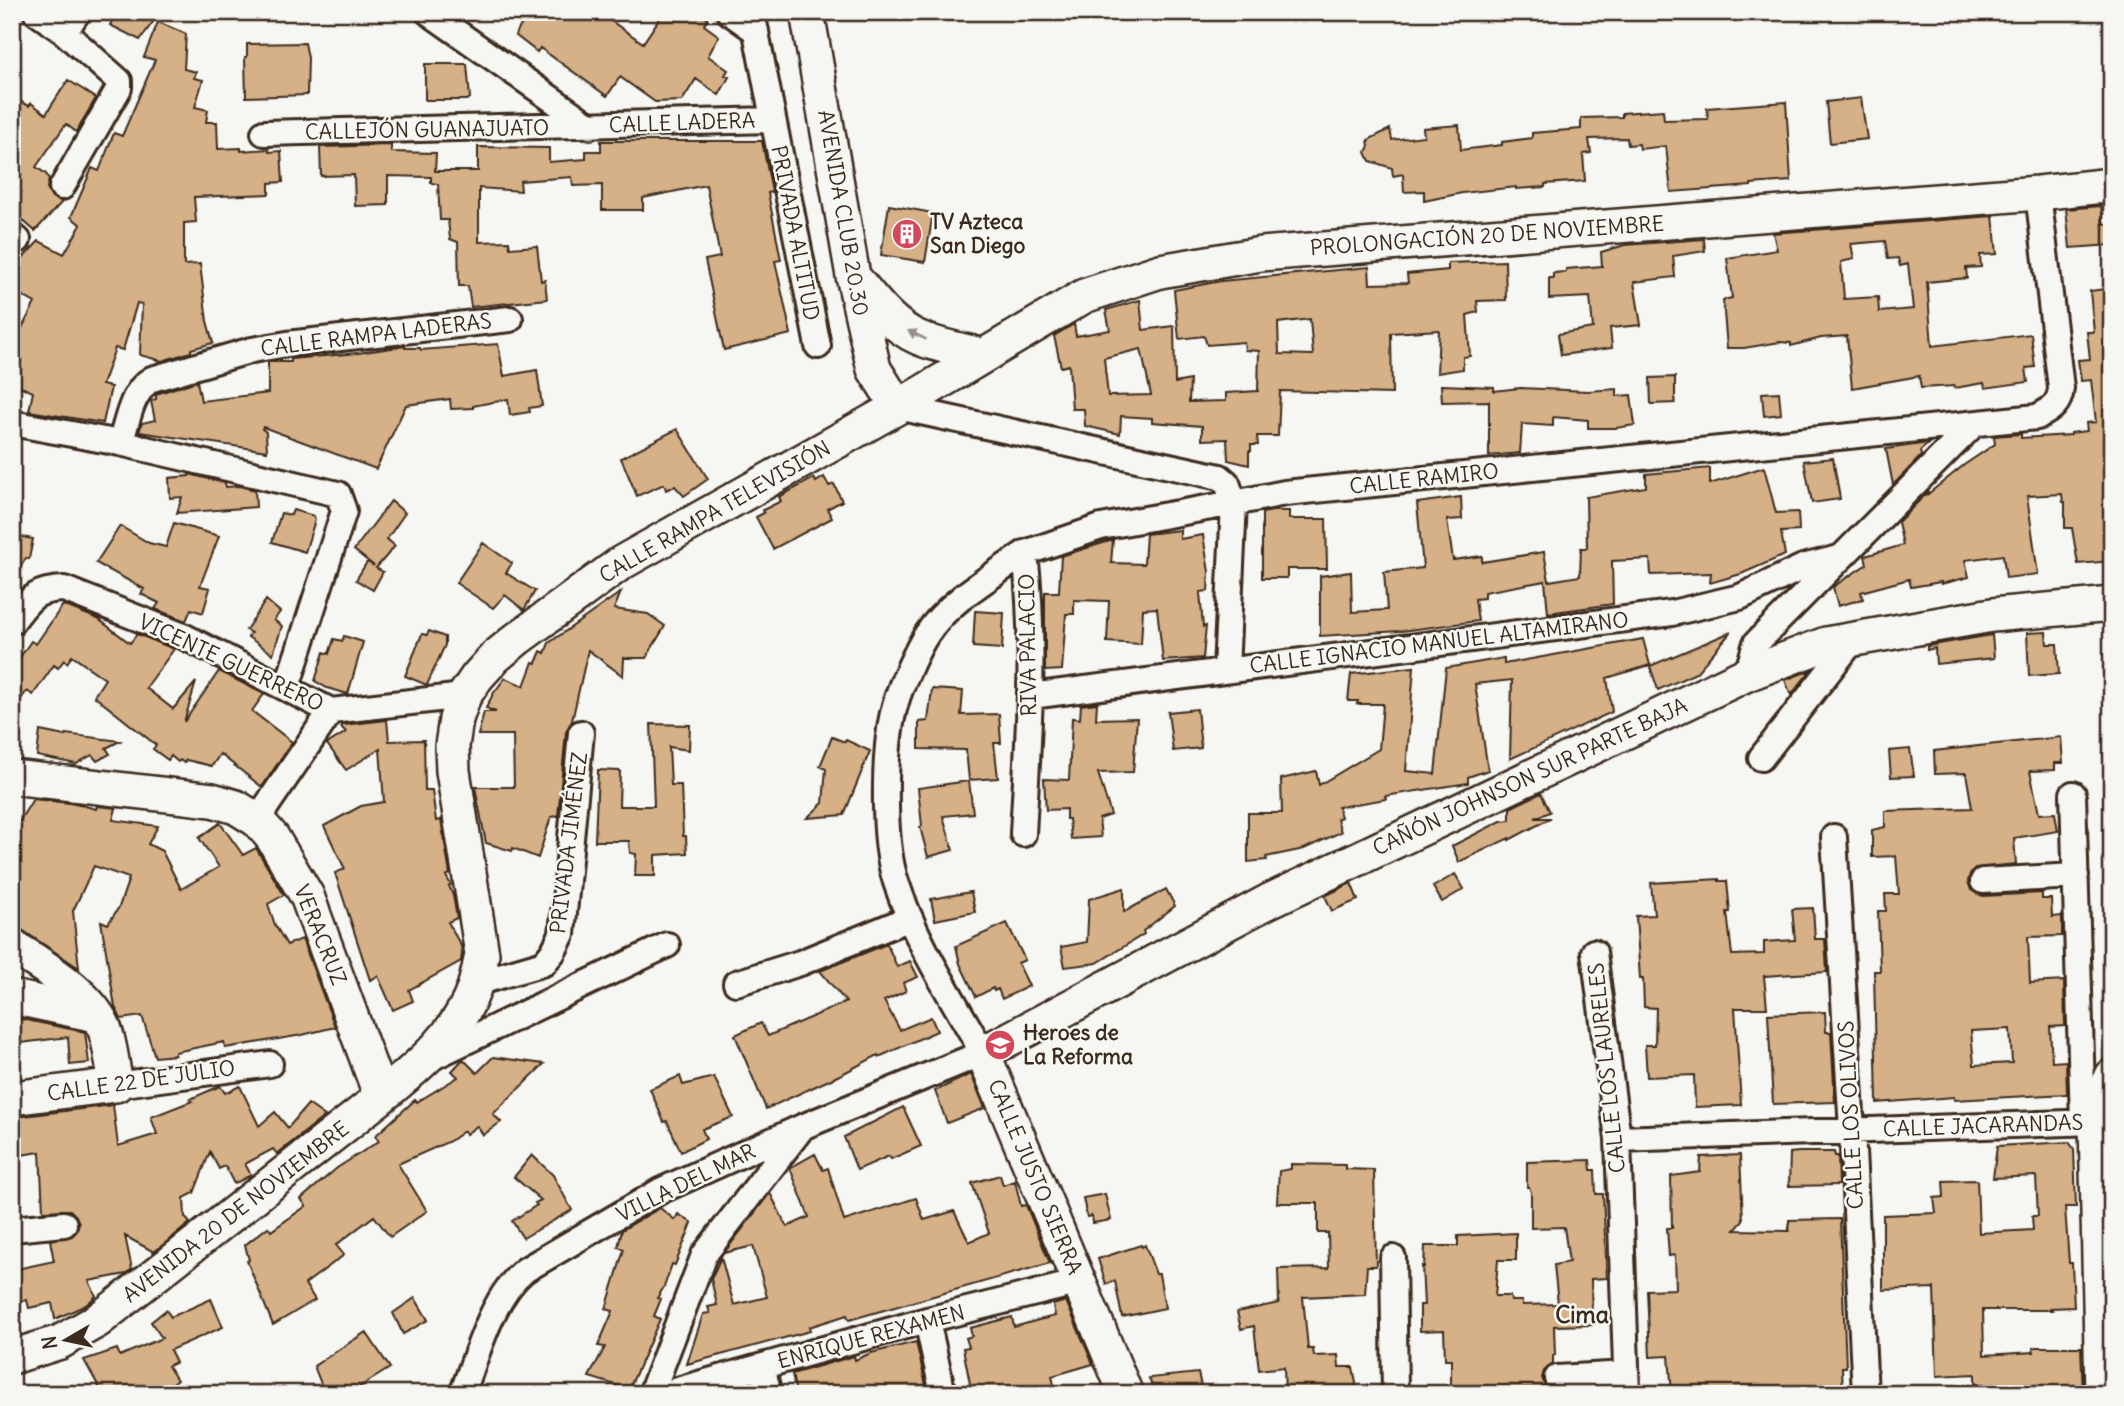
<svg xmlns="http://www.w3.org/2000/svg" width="2124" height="1406" font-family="Delius,sans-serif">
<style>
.building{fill:#d6b187;stroke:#3b2a1e;stroke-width:2;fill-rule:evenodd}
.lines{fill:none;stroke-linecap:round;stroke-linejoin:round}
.street-casing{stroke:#3b2a1e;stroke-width:30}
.secondary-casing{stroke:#3b2a1e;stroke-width:38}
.street{stroke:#f6f6f2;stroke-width:24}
.secondary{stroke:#f6f6f2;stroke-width:33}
.oneway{fill:#989088}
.labels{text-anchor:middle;stroke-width:5;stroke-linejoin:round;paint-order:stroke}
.street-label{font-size:21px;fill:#3b2a1e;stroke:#f6f6f2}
.poi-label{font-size:21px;font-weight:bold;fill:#3b2a1e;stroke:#f6f6f2;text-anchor:start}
.neighbourhood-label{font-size:23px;font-weight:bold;fill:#3b2a1e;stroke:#f6f6f2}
</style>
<rect width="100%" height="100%" fill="#f6f6f2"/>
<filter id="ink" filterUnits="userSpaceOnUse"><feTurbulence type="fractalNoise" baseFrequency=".0143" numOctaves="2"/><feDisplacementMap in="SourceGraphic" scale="14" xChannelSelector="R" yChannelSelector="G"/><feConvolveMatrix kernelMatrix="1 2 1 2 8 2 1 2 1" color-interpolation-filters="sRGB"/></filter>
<g filter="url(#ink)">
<path class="building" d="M116 12H160L140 40 110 25Z
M529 12H598L643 43 664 12H698L708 19 704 25 719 36 708 56 728 70 725 75 729 77 719 95 696 79 682 101 655 102 620 77 607 96 540 48 537 52 515 35Z
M158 22 186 34 184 69 196 72 194 78 203 80 195 107 208 110 206 122H217L218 149 241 148V151L269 149V152L281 151 283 182 269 183V194L194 197 196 222 184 223V265L200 264 207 321 213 343 191 349V352L162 361 140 355 142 304 137 303 123 350 115 348 102 385 111 387 103 423 29 411 33 392 12 383V347L35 303 12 290V269L39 241 64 254 81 225 71 217 92 168 99 171 114 133 122 136 155 60 144 57Z
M305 43 308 58 307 95 246 97 245 57H247V44Z
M425 64H467L470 98 467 100H425Z
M68 80 96 98 76 132 66 124 36 167 46 174 49 179 47 188 50 195 62 202 35 231 12 211V96L25 104 29 106 31 103 46 114Z
M1861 98 1867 139 1830 143 1826 102Z
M1786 102 1791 181 1751 184V186L1671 192 1666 146 1640 149 1639 144 1628 145 1627 138 1589 139 1591 153 1583 154 1585 181 1545 184V187L1516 189V187L1462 193 1424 201V191L1404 192 1403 174 1393 176 1392 168 1370 161 1366 152 1369 146 1368 140 1390 129 1392 140 1424 136 1423 128 1459 125 1461 150 1502 145V142L1532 138V133L1581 129V118L1622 117V113L1663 110 1664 120 1708 119 1707 108Z
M601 141H762L772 192 768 193 781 260 775 261 791 334 724 350 705 260 720 257 706 185 643 198V210H602V185L573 186 572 177 520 181 521 191 479 188V242L509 241 510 248 537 246 541 281 545 280 547 299 471 307 468 286H459L458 242 450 239 448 220H440L438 184 431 183V177L388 176V205L355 206 354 175 321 176 320 147 391 145V152L436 153 435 171H478V147L549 148V162L586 159V151H601Z
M889 205 933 213 925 262 881 255Z
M2101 206 2103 224 2112 223V245L2070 248 2066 209Z
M1993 216 1997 254 1980 255 1981 267 1966 268 1967 278 1927 282 1932 346 2031 334 2035 367 2026 368 2028 382 1985 388 1984 383 1954 388V386L1921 388 1919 376 1852 388 1847 336 1821 338 1791 346V343L1780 342 1744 348H1727L1723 300 1732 298 1727 258 1777 250 1773 233ZM1885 241 1888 259 1898 258 1900 266 1908 264 1913 309 1879 312 1878 297 1844 299 1841 262 1854 259 1851 244Z
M1704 239 1705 251 1673 256 1675 277 1634 282 1641 325 1610 328 1612 348 1561 355 1558 334 1593 328 1590 297 1549 299V278H1553V273L1566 272V269L1602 266 1601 252 1625 245Z
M1505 261 1506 300 1477 301 1478 312 1467 315 1470 356 1463 357V369L1437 373 1439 330 1391 333 1392 394 1280 391 1278 436H1257L1258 445H1251V451H1249V465L1228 460 1227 439 1202 440V426L1152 422V418L1121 416 1120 434 1085 426 1084 409H1072L1069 365 1061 367 1054 336 1074 324 1076 336 1110 330 1106 310 1140 300 1143 330 1174 326 1175 383 1190 380 1189 402 1226 401V393L1258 391 1259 351 1245 350 1244 342 1207 345 1204 336 1179 339 1174 290 1221 281 1369 267 1370 284 1408 283 1407 274 1448 270V263ZM1310 319 1313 355 1279 354 1278 323ZM1141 349 1151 395 1108 396 1104 358Z
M2112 288V561L2078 564 2072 528H2065V502H2063L2062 494 2027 496 2038 574 2006 578 2003 555 1965 560 1969 577 1941 584V582L1911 587 1909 579 1861 592 1863 599 1838 606 1833 587 1867 564 1865 556 1903 545 1898 522 1928 492V494L1964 465 1995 444 1994 436 2021 434V438L2071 435V433L2087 431 2086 423 2096 422 2091 380 2081 381 2078 360 2090 359 2087 332H2094L2090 291Z
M498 344 504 376 537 370 542 406 529 408 530 412 510 415 508 399 473 406V408L451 409 450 399 406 405 376 469 263 427 262 429 266 432 267 451 139 432 142 423 155 420 151 401 156 399V395L159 393 197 381 201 401 268 393V362H291V359L358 353 405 346V348H420L421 350Z
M1675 377V403L1651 404 1650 378Z
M1441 385 1494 387V391L1520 388 1588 391 1617 389V396L1631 395 1635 425 1616 428H1588V420L1553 417V426L1522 424 1520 453 1489 456V401L1442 402Z
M1779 392 1781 414 1764 416 1762 393Z
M677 429 708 479 684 496 675 486 666 490 664 484 637 496 621 458Z
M1929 443 1920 451 1921 456 1893 485 1886 449Z
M1833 458 1840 499 1812 503 1804 461Z
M1764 467 1776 513 1798 512 1799 531 1781 532 1785 555 1741 574 1710 583 1711 573 1651 575 1650 559 1612 561 1613 604 1548 613 1545 581 1484 592V598L1475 599 1478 621 1401 631 1320 636V576L1351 572 1352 612 1387 610 1384 572 1423 568 1417 503 1461 497 1462 519 1447 520 1453 560 1482 556V562L1544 552 1549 581 1580 576 1581 548H1587L1586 497 1646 487V474L1710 468V484Z
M189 474 225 483 226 487 239 486 255 490 256 507 177 513 182 497 170 498 169 478 189 476Z
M824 477 829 486 834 484 842 501 827 509 832 518 773 549 756 517 764 513 763 510 781 501 779 497 814 478 816 482Z
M391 501 405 513 387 539 395 546 376 568 383 572 373 590 356 580 367 562 374 566 354 550Z
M293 510 314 516 315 520 305 552 272 542 281 513 291 515Z
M1273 511H1289V519H1326L1327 569H1287V578H1262V513Z
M174 523 219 536 200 586 210 588 203 613 191 609 186 621 155 609 159 603 141 594 144 589 96 563 120 526 149 543 166 547Z
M1180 530V539L1203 535 1209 572 1208 591 1200 592 1203 627 1206 626 1203 658 1163 661 1157 608 1143 609 1141 644 1107 642 1109 601 1074 600V614H1066L1062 670 1045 671V592H1059L1061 556 1113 540 1111 563 1144 564 1146 534Z
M12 535 33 539 29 559 26 558 12 581Z
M483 543 512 563 506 573 535 591 524 610 505 595 493 608 456 583Z
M621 592 614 609 648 614 665 626 646 658H624L623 676 588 650 572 721 566 732 558 816 551 817 538 858 513 848 512 851 486 843 475 787H514L513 735H478L484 712H496L486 708 493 694 505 678 524 686 533 662 536 663 541 651 545 653 549 643Z
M266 600 280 612 274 620 282 626 273 654 248 637 251 633 246 630Z
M63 605 98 619 130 643 137 634 174 649 146 688 173 709 196 682 184 722 219 671 264 694 252 711 292 742 262 787 220 754 212 766 186 760 184 763 180 760 178 762 171 756 168 760 153 749 156 745 94 696 105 679 72 656 67 663 64 660 58 668 54 665 33 695 27 691 12 711V669L31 641 36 644Z
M975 611 1004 613 1002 649 973 647Z
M429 631 445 637V645L427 685 405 676 422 634 427 635Z
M1731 632 1696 673 1658 690 1650 666Z
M2046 632 2047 644H2057L2059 674 2029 676 2027 633Z
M1992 635 1994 658 1936 664 1935 648 1927 650V646Z
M344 636 363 642 348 694 327 688 315 681 324 652 329 654 334 639 342 641Z
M1643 639 1650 665 1607 678 1612 712 1510 759 1512 680 1475 684 1488 770 1468 777V783L1385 796 1386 799 1338 807 1341 817 1337 819 1341 832 1304 849 1266 857 1267 860 1248 862V813H1282L1281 779 1316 771 1319 785 1379 749 1383 704H1357L1358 701H1348L1351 674 1414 667 1406 771 1435 774 1446 668 1504 658V664Z
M1811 670 1791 695 1785 680Z
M932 689 963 691 961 715 999 714 1001 743H994L998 778 969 780 966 750 919 749V722L928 721Z
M1097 703 1096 719 1137 718 1133 772 1098 773 1111 815 1099 819 1101 837 1071 839 1069 819H1066V809L1046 810 1044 779 1069 780 1072 718 1080 719 1081 705Z
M1197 709 1201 748 1173 751 1168 712Z
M387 720 389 741 424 740 425 790H432L436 821 441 820 450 874 446 876 451 885 449 886 453 895 457 918 448 922 461 946 462 954 461 961 409 990 413 1001 393 1010 378 976 370 980 335 873 345 869 324 826 361 806 384 802 380 749 346 770 327 744 346 732 341 727 343 725Z
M651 724 690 725 689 750 669 747 671 785H681L683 836H686L687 853 655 855V876H635L636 854 630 853 629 841H595L598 770 620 771 619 806H654Z
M40 731 65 736 66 734 120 741 106 748 110 754 97 761 92 755 76 764 37 756Z
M832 737 845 742 846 740 870 751 844 815 807 818 823 803 826 769 820 766Z
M2061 737 2063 763H2055V770L2030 771 2039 814 2055 813 2058 831 2014 838 2016 864 1976 868 1970 874 1968 881 1971 890 1983 896 2042 893V899H2051L2052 917 2062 916V936L2028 937 2030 983 2064 981 2065 1026 2050 1027 2052 1062 2066 1061 2067 1094 1954 1100V1097L1877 1103 1874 971H1880L1878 911H1886L1885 894H1899L1896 856 1872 857V830L1885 827V811L1972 808 1966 773 1935 774 1934 751ZM2010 1029 2012 1063 1974 1065 1971 1031Z
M1910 749 1914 776 1891 777 1889 751Z
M969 781 973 813 943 816 953 850 928 857 920 827 922 826 918 788Z
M1541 793 1550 812 1535 818H1551L1509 840V838L1459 862 1452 846 1501 821 1510 820V808Z
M33 799 78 804 96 809 97 806 116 808 113 820 158 826 148 844 162 851 181 889 219 867 199 838 220 823 243 855 256 848 284 895 268 904 275 925 287 945 302 939 335 1027 302 1035 225 1048 224 1042 175 1052V1055L155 1057 142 1016 121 1019 115 1007 101 921 108 924 119 907 129 878 94 866 73 911 79 968 22 930 12 927V833Z
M1455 874 1464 889 1442 902 1433 887Z
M1719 879V881H1727L1730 912H1727L1732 955 1764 954V942L1795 940 1792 909 1813 908 1815 939H1825L1827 972 1764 976 1767 1008H1735L1741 1105 1695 1107 1694 1075 1647 1077 1645 1045H1655L1656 1008 1644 1007 1643 979H1640L1636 916 1654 915 1651 883Z
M1351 883 1358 900 1332 911 1325 896Z
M1124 888V912L1166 889 1175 906 1143 931 1144 934 1097 963 1065 967 1061 947 1087 942 1089 899Z
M971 892 975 912 935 920 931 899Z
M1007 923 1025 960 1018 963 1029 986 1002 999 998 989 994 991 993 988 976 997 960 964 956 946Z
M887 944 897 967 910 961 918 977 903 983 906 991 884 1001 900 1030 931 1017 937 1031 879 1057 878 1055 842 1074 766 1109 735 1035 761 1023 768 1036 846 1002 820 971Z
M1825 1012 1826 1032H1831L1835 1102 1773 1104 1768 1014Z
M12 1017 85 1032 89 1063 70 1065 68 1037 12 1044Z
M493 1057 544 1064 493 1114 501 1122 483 1135 477 1126 466 1134 464 1131 450 1141 398 1164 427 1211 390 1237 374 1216 336 1245 344 1255 305 1284 315 1300 273 1325 247 1261 249 1260 245 1245 268 1227 271 1231 306 1206 301 1199 337 1168 379 1141 375 1136 415 1100 417 1102 458 1077 452 1071 463 1059 477 1073Z
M971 1074 985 1108 947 1123 935 1091Z
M680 1076 683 1085 714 1077 733 1117 702 1129 706 1139 681 1152 667 1121 664 1122 650 1089Z
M220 1086 225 1093 240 1086 259 1126 275 1112 288 1128 308 1104 325 1116 277 1154 273 1149 245 1164 251 1175 234 1184 225 1166 219 1169 210 1152 194 1193 184 1198 185 1217 190 1223 154 1252 125 1236 132 1269 126 1274 89 1281 96 1296 86 1305 55 1319 52 1303 29 1308 27 1300 12 1303V1270L54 1261 50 1240 72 1236 77 1231 79 1223 76 1216 70 1210 43 1211 40 1152 21 1155 16 1117 113 1105 118 1146 157 1134 151 1117 192 1101 190 1099Z
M903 1107 921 1146 891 1159 889 1156 857 1170 844 1137Z
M2069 1142 2074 1149 2076 1207H2065L2069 1263H2072L2074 1307 2051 1308 2052 1310H1983L1984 1355 2034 1352 2033 1348 2036 1347H2081L2083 1394H1986L1985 1384H1975V1374L1937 1376 1934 1288 1883 1290V1215L1936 1213 1934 1198 1944 1197 1943 1181 1977 1180 1979 1233 2033 1230 2032 1216H2038L2036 1176 1993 1178 1997 1146Z
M1799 1152H1834L1835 1156H1838L1839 1185 1789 1186 1790 1153Z
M815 1154 823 1170 828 1168 844 1221 916 1198 924 1220 954 1211 969 1242 989 1233 972 1183 1000 1175 1003 1185 1015 1181 1021 1206 1026 1205 1050 1263 849 1320 847 1315 809 1327 810 1331 687 1364 703 1314 710 1313 708 1307 717 1305 711 1279 721 1257 734 1305 767 1297 753 1246 724 1253 770 1193 787 1227 809 1217 790 1168Z
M532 1155 553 1175 572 1210 523 1238 512 1221 537 1205 535 1203 541 1200 514 1177Z
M1740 1155 1743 1221 1735 1230 1789 1231V1220L1840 1219 1846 1367H1842L1843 1394H1672L1669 1356 1650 1357 1647 1290 1676 1289 1675 1255 1669 1256 1667 1228H1672L1671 1176 1700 1172 1701 1157Z
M1590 1160 1591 1170H1595L1596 1194H1603L1607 1278 1591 1279 1592 1325 1554 1326 1555 1355H1553V1364L1544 1371 1542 1378 1547 1388 1515 1389V1394H1451V1359H1445L1444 1330 1420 1331V1305H1424L1422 1266 1424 1267 1425 1246H1458V1236L1516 1233V1260H1498L1495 1296H1510L1511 1301H1522V1305L1558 1304 1554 1265 1569 1262 1564 1227 1531 1228V1192L1529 1187H1527V1162Z
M1291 1164 1345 1165V1169L1374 1170 1376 1266H1367L1365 1294 1303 1297 1308 1349H1313L1314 1356 1338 1355 1339 1367H1353L1358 1394H1285L1284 1367 1259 1370 1254 1326 1241 1329 1237 1312 1279 1303 1278 1269 1329 1268 1328 1233H1318V1203H1277L1279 1171 1291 1169Z
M1105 1194 1111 1220 1093 1223 1092 1216 1087 1217 1083 1198Z
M660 1208 675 1220 678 1214 692 1223 675 1265 672 1264 664 1287 657 1298 661 1299 654 1316 660 1319 629 1389 589 1377 605 1347 598 1346 613 1311 606 1309 624 1249 618 1247 622 1230Z
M1141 1245 1142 1247 1145 1245 1156 1274H1159L1165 1308 1122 1317 1115 1281 1106 1284 1098 1259Z
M415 1298 428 1320 403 1334 393 1313Z
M211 1299 223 1327 170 1350 176 1362 168 1366 177 1380 158 1394H103L84 1360 117 1349 120 1356 162 1338 151 1322 166 1310 171 1317Z
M1066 1301 1093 1364 1052 1376 1056 1394H972L963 1348 969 1347 966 1338 972 1336 970 1328 1012 1317 1014 1327 1035 1321 1055 1316 1053 1305Z
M366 1332 390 1368 348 1394H325L314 1366Z
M916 1342 928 1394H796L792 1374 854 1356 855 1360 871 1353Z
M1198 1373 1203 1394H1155L1149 1378Z"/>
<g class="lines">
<g class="street-casing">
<path id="street" d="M36 12 64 32 119 81V88L62 187
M428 12 590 126
M729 12 756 31
M752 12 818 346
M64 32 78 12
M264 133 773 120
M12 235 18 240
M898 407 1220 477 1227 483 1234 503 1285 493 2037 417C2051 410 2060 404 2061 388L2038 193
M12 423 120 443 338 494 344 511 287 687
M120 443C128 421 131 391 152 379L252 350 287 344 510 319
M1025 553 1101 527 1234 503 1226 670
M12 622C30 599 33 590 64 589L183 636 331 711 464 696
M1747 674 1756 643 1974 424
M1031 696 1672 613 1740 597 1803 567 1839 558
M1761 758 1854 639
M2073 794 2083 1122
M257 820 331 711
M1834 837 1852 1130 1865 1394
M1983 881 2076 876
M1594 952 1618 1139 1627 1394
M476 983 544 963 553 952 562 934 581 733
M736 983 800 963 910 918
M431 1058 667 945
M116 1085 270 1064
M1618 1139 2096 1122
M12 1229 64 1224
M1393 1258 1395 1394
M927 1320 943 1394
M762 1367 769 1394
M1557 1378 1626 1374
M462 1394C478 1353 491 1298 525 1270L660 1191 802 1127 983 1053C952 997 916 943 896 882 882 841 883 744 896 702 900 687 918 647 927 634 947 602 994 575 1025 553 1036 647 1028 740 1023 834
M651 1394 704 1255 801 1129
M663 1394 927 1320 1080 1282"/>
</g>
<g class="secondary-casing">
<path id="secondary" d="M807 12 853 276 874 369 898 407
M856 280C874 301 891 325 917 337 937 346 961 350 982 355
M12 777 212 800 236 807 257 820 272 837 307 896 381 1097
M12 946C42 965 88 993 103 1025 111 1043 112 1066 116 1085L12 1098
M12 997 97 1015
M12 1357 60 1342 97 1321 381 1097C414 1070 450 1041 469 1001 476 986 479 970 482 954L453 771 452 746 456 719 464 696 477 677 495 657 517 639 621 563 898 407 1084 296 1160 271 1261 254 2038 193 2112 185
M1126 1394 983 1053 1269 901 1747 674 1826 644 1992 615 2112 604
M2102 1394 2096 1122 2104 1094 2112 1076"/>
</g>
<use href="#street" class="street"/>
<use href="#secondary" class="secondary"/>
</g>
<defs><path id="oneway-solid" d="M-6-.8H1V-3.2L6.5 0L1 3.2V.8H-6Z" transform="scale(1.75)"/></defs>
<use class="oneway" href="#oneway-solid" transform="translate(917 335) rotate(-154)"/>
</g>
<defs>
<g id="building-disc" transform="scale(1.575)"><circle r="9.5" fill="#d1495b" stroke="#f6f6f2"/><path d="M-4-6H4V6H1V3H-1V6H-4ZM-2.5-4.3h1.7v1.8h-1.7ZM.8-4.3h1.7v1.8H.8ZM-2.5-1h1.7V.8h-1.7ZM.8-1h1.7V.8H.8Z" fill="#fff"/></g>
<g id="school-disc" transform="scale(1.575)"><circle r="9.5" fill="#d1495b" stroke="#f6f6f2"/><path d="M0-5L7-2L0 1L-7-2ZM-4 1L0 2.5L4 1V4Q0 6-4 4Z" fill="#fff"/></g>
</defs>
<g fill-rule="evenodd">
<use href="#building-disc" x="907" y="234"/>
<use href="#school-disc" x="1000" y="1045"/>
</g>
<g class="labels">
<g class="street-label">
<text transform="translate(682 123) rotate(-2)" y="7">CALLE LADERA</text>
<text transform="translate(427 130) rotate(-1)" y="7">CALLEJÓN GUANAJUATO</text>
<text transform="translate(843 213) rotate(80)" y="7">AVENIDA CLUB 20.30</text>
<text transform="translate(795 233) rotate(79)" y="7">PRIVADA ALTITUD</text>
<text transform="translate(1487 236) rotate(-4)" y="7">PROLONGACIÓN 20 DE NOVIEMBRE</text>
<text transform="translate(376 335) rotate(-7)" y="7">CALLE RAMPA LADERAS</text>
<text transform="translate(1424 479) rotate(-6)" y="7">CALLE RAMIRO</text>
<text transform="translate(715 512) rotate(-30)" y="7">CALLE RAMPA TELEVISIÓN</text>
<text transform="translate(1439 643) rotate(-7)" y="7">CALLE IGNACIO MANUEL ALTAMIRANO</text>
<text transform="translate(1028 645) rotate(-91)" y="7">RIVA PALACIO</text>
<text transform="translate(231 663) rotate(25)" y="7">VICENTE GUERRERO</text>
<text transform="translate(1530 777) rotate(-25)" y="7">CAÑÓN JOHNSON SUR PARTE BAJA</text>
<text transform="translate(569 843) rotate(-83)" y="7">PRIVADA JIMÉNEZ</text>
<text transform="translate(320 935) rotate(68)" y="7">VERACRUZ</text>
<text transform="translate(1607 1068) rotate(-96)" y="7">CALLE LOS LAURELES</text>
<text transform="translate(141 1081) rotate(-8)" y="7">CALLE 22 DE JULIO</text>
<text transform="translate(1851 1115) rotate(-93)" y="7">CALLE LOS OLIVOS</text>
<text transform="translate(1983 1126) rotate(-2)" y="7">CALLE JACARANDAS</text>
<text transform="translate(1035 1177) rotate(67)" y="7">CALLE JUSTO SIERRA</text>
<text transform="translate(686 1183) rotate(-26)" y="7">VILLA DEL MAR</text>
<text transform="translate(236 1212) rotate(-38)" y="7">AVENIDA 20 DE NOVIEMBRE</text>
<text transform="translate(871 1337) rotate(-15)" y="7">ENRIQUE REXAMEN</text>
</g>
<g class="poi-label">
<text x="930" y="229">TV Azteca<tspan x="930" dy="24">San Diego</tspan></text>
<text x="1023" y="1040">Heroes de<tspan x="1023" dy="24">La Reforma</tspan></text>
</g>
<g class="neighbourhood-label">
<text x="1582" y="1323">Cima</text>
</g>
</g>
<rect width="2124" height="1406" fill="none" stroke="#f6f6f2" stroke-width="42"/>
<rect x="21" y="21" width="2082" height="1364" fill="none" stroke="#3b2a1e" stroke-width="2.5" filter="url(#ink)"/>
<g transform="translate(66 1340) rotate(261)" stroke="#f6f6f2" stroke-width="5" paint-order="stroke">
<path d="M0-5L12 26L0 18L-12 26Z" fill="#3b2a1e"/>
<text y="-10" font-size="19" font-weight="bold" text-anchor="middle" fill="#3b2a1e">N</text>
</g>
</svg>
